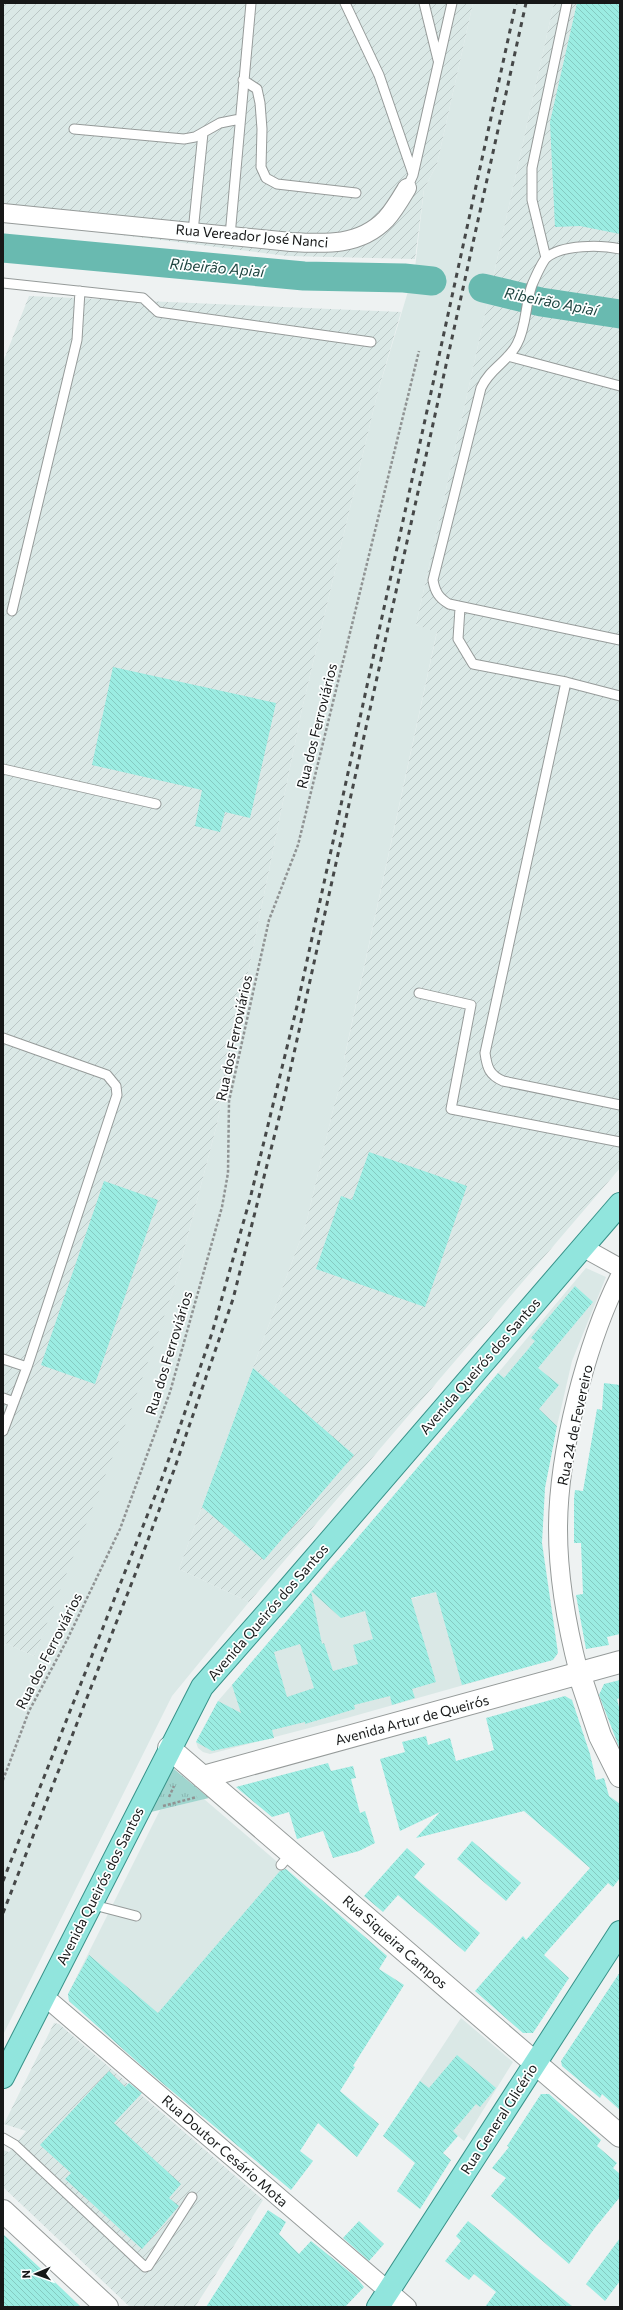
<svg xmlns="http://www.w3.org/2000/svg" width="623" height="2310" font-family="Commissioner,sans-serif">
<style>
.built{fill:#dae8e6}
.industrial{fill:url(#industrial-furrows)}
.grass{fill:url(#grass-tufts)}
.lines{fill:none;stroke-linecap:round;stroke-linejoin:round}
.river{stroke:#69bab0;stroke-width:29}
.building{fill:url(#building-back-hatch);fill-rule:evenodd}
.service-casing{stroke:#969b9a;stroke-width:11}
.minor-casing{stroke:#969b9a;stroke-width:20}
.tertiary-casing{stroke:#969b9a;stroke-width:24}
.secondary-casing{stroke:#969b9a;stroke-width:24}
.primary-casing{stroke:#379289;stroke-width:24}
.path{stroke:#909393;stroke-width:2.5;stroke-dasharray:3 2;stroke-linecap:butt}
.service{stroke:#fff;stroke-width:9}
.minor{stroke:#fff;stroke-width:18}
.tertiary{stroke:#fff;stroke-width:22}
.secondary{stroke:#fff;stroke-width:22}
.primary{stroke:#91e5dd;stroke-width:22}
.rail{stroke:#464848;stroke-width:3;stroke-dasharray:5 5;stroke-linecap:butt}
.labels{text-anchor:middle;stroke-width:3.5;stroke-linejoin:round;paint-order:stroke}
.street-label{font-size:14px;fill:#171818;stroke:#fdffff}
.water-label{font-size:15px;font-style:italic;fill:#1e4540;stroke:#fdffff}
</style>
<defs>
<pattern id="industrial-furrows" width="10" height="10" patternUnits="userSpaceOnUse"><rect width="10" height="10" fill="#dae8e6"/><path d="M-1 1l2-2M0 10L10 0M9 11l2-2" fill="none" stroke="#bac6c5"/></pattern>
<pattern id="grass-tufts" width="24" height="20" patternUnits="userSpaceOnUse"><rect width="24" height="20" fill="#a0d5ce"/><path d="M3 7l-1-3M5 7V3M7 7l1-3M15 17l-1-3M17 17v-4M19 17l1-3" fill="none" stroke="#89b6b0"/></pattern>
<pattern id="building-back-hatch" width="6" height="6" patternUnits="userSpaceOnUse"><rect width="6" height="6" fill="#9bece2"/><path d="M-1 5l2 2M0 0l6 6M5-1l2 2" fill="none" stroke="#85cac1"/></pattern>
</defs>
<rect width="100%" height="100%" fill="#eef2f2"/>
<path class="built" d="M473 3H554L416 625 437 631 344 1059 348 1061 334 1106 306 1224 179 1569 249 1602 172 1696 3 2035V1642L34 1656 174 1288 217 1124 302 709 377 395 415 268 424 189 437 164Z
M586 1268 606 1277 572 1361 557 1426 498 1373Z
M337 1560 389 1605 457 1586 485 1679 347 1718 210 1754 203 1752 198 1748 196 1742 218 1701 290 1618Z
M204 1799 387 1956 256 2160 69 2001 68 1994 160 1810Z
M461 2018 513 2062 464 2141 410 2096Z"/>
<path class="industrial" d="M3 3H473L437 164 424 189 415 259 287 256 3 220Z
M554 3H620V1168L249 1602 179 1569 306 1224 334 1106 348 1061 344 1060 437 632 416 625Z
M29 296 401 312 377 395 302 709 217 1124 174 1288 131 1410 34 1656 3 1642V362Z
M54 2023 59 2024 263 2200 195 2307H130L3 2187V2150L9 2152 26 2131 4 2124Z"/>
<path class="grass" d="M174 1769 209 1798 151 1812 172 1770Z"/>
<g class="lines">
<path class="river" d="M3 248 304 276 404 278 432 281
M483 288 541 302 620 314"/>
</g>
<path class="building" d="M577 3H620V234L580 226 555 227 550 122Z
M113 667 276 703 250 818 225 812 220 832 195 826 202 790 92 765Z
M369 1152 467 1186 425 1307 316 1269 341 1196 352 1200Z
M104 1181 158 1200 95 1384 41 1365Z
M575 1286 593 1302 538 1368 559 1385 539 1409 557 1426 545 1488 542 1543 558 1653 553 1660 462 1685 436 1592 411 1598 436 1682 412 1689 415 1698 392 1705 390 1696 354 1705 355 1709 305 1724V1722L272 1730 274 1738 212 1751 196 1742 218 1701 241 1713 232 1685 498 1373 504 1378 535 1341 531 1338ZM311 1591 341 1618 365 1611 373 1639 353 1645 358 1664 333 1671 324 1643 322 1644ZM300 1644 314 1688 287 1697 274 1652Z
M253 1368 354 1455 264 1560 202 1507Z
M604 1383 620 1385V1634L607 1637 609 1645 586 1649 576 1595 583 1594 581 1543H574V1499L575 1490 583 1491 597 1409 602 1410Z
M620 1680V1698L617 1699 620 1711 619 1747 599 1695 604 1684Z
M565 1696 572 1700 590 1754 596 1780 604 1778 609 1796 620 1804V1878L613 1887 608 1883 544 1955 569 1978 533 2033H523L475 1991 523 1936 526 1940 590 1868 524 1811 416 1838 440 1812 400 1831 380 1759 405 1752 402 1742 426 1736 428 1745 450 1738 456 1761 494 1750 486 1718Z
M328 1763 331 1771 353 1766 356 1778 351 1779 360 1813 365 1811 375 1843 359 1851 333 1858 323 1831 297 1839 289 1812 272 1817 236 1787Z
M472 1841 521 1883 506 1901 457 1859Z
M407 1848 425 1864 414 1877 480 1933 465 1952 398 1895 383 1912 364 1896Z
M286 1869 387 1956 379 1969 404 1985 353 2066 355 2067 340 2091 379 2124 357 2157 318 2123 300 2151 313 2161 291 2190 143 2067 69 2001 68 1994 89 1955 158 2013 280 1871Z
M620 1972V2110L602 2094 600 2098 562 2066 561 2061Z
M457 2055 496 2088 480 2107 476 2104 453 2131 458 2136 443 2153 451 2160 420 2209 397 2191 415 2163 383 2136 420 2081 429 2088Z
M109 2071 125 2087 129 2083 142 2093 114 2123 181 2184 169 2198 179 2206 142 2249 65 2179 71 2173 40 2145Z
M541 2094H549L601 2140 597 2146 617 2163 613 2168 620 2174V2197L594 2229 569 2264 491 2196 506 2178 492 2168 509 2147 507 2146Z
M268 2210 286 2222 279 2234 299 2254 311 2241 356 2277 364 2287 345 2307H206Z
M359 2221 384 2244 369 2261 343 2238Z
M468 2221 532 2274 573 2307H485L496 2292 474 2274 469 2280 445 2261 461 2241 456 2236Z
M3 2234 39 2267 81 2307H3Z
M620 2238V2281L605 2301 586 2284Z"/>
<g class="lines">
<g class="service-casing">
<path id="service" d="M345 3 379 75 413 174
M424 3 438 60
M243 80 257 89 260 103 262 129 261 167 266 178 277 184 356 193
M74 129 184 139 195 137 220 123 240 119
M407 188 413 175 452 3
M193 232 203 133
M230 236 251 3
M620 249C602 245 562 244 546 258 541 264 535 278 532 285 525 304 527 325 517 344 508 362 490 368 481 388L433 580C435 592 439 598 449 604L620 640
M546 258 532 200V168L567 3
M3 283 143 298 158 312 371 342
M508 356 620 386
M460 608 458 639 473 664 566 682 620 696
M12 611 77 340 80 291
M566 682 485 1053C487 1067 489 1075 503 1081L620 1105
M3 769 156 804
M419 993 471 1005 451 1109 620 1142
M3 1038 107 1075 116 1086 117 1095 27 1367 3 1431
M3 1359 27 1367
M3 1398 14 1402
M281 1865 291 1853
M90 1904 136 1916
M3 2138 15 2145 145 2267 148 2266 192 2197"/>
</g>
<g class="minor-casing">
<path id="minor" d="M3 213 291 242C326 244 360 246 386 219 394 210 401 198 407 188
M582 1247 620 1268
M579 1673C567 1627 558 1577 558 1529 558 1453 586 1344 620 1276
M44 1996 407 2307"/>
</g>
<g class="tertiary-casing">
<path id="tertiary" d="M579 1673 600 1736 620 1776
M203 1777 620 1662"/>
</g>
<g class="secondary-casing">
<path id="secondary" d="M169 1748 620 2136
M3 2211 107 2307"/>
</g>
<g class="primary-casing">
<path id="primary" d="M3 2077 202 1687 283 1595 620 1204
M378 2307 620 1932"/>
</g>
<path class="path" d="M3 1780 29 1711 67 1640 120 1529 170 1392 222 1207 228 1173 229 1101 269 920 298 845 419 351
M169 1797 174 1786
M163 1806 197 1797"/>
<use href="#service" class="service"/>
<use href="#minor" class="minor"/>
<use href="#tertiary" class="tertiary"/>
<use href="#secondary" class="secondary"/>
<use href="#primary" class="primary"/>
<path class="rail" d="M3 1881 164 1473 212 1333 250 1199 298 1002 516 3
M3 1913 136 1572 174 1470 233 1299 285 1094 526 3"/>
</g>
<g class="labels">
<g class="street-label">
<text transform="translate(252 236) rotate(5)" y="5">Rua Vereador José Nanci</text>
<text transform="translate(317 726) rotate(-76)" y="5">Rua dos Ferroviários</text>
<text transform="translate(234 1038) rotate(-78)" y="5">Rua dos Ferroviários</text>
<text transform="translate(169 1353) rotate(-73)" y="5">Rua dos Ferroviários</text>
<text transform="translate(480 1366) rotate(-49)" y="5">Avenida Queirós dos Santos</text>
<text transform="translate(575 1425) rotate(-78)" y="5">Rua 24 de Fevereiro</text>
<text transform="translate(268 1612) rotate(-49)" y="5">Avenida Queirós dos Santos</text>
<text transform="translate(49 1651) rotate(-63)" y="5">Rua dos Ferroviários</text>
<text transform="translate(412 1720) rotate(-15)" y="5">Avenida Artur de Queirós</text>
<text transform="translate(100 1886) rotate(-63)" y="5">Avenida Queirós dos Santos</text>
<text transform="translate(395 1942) rotate(41)" y="5">Rua Siqueira Campos</text>
<text transform="translate(499 2119) rotate(-57)" y="5">Rua General Glicério</text>
<text transform="translate(225 2151) rotate(41)" y="5">Rua Doutor Cesário Mota</text>
</g>
<g class="water-label">
<text transform="translate(217 268) rotate(5)" y="5">Ribeirão Apiaí</text>
<text transform="translate(551 302) rotate(11)" y="5">Ribeirão Apiaí</text>
</g>
</g>
<rect width="623" height="2310" fill="none" stroke="#171818" stroke-width="8"/>
<g transform="translate(36 2274) rotate(268)" stroke="#fdffff" stroke-width="3" paint-order="stroke">
<path d="M0-3L7 15L0 10L-7 15Z" fill="#171818"/>
<text y="-6" font-size="11" font-weight="bold" text-anchor="middle" fill="#171818">N</text>
</g>
</svg>
